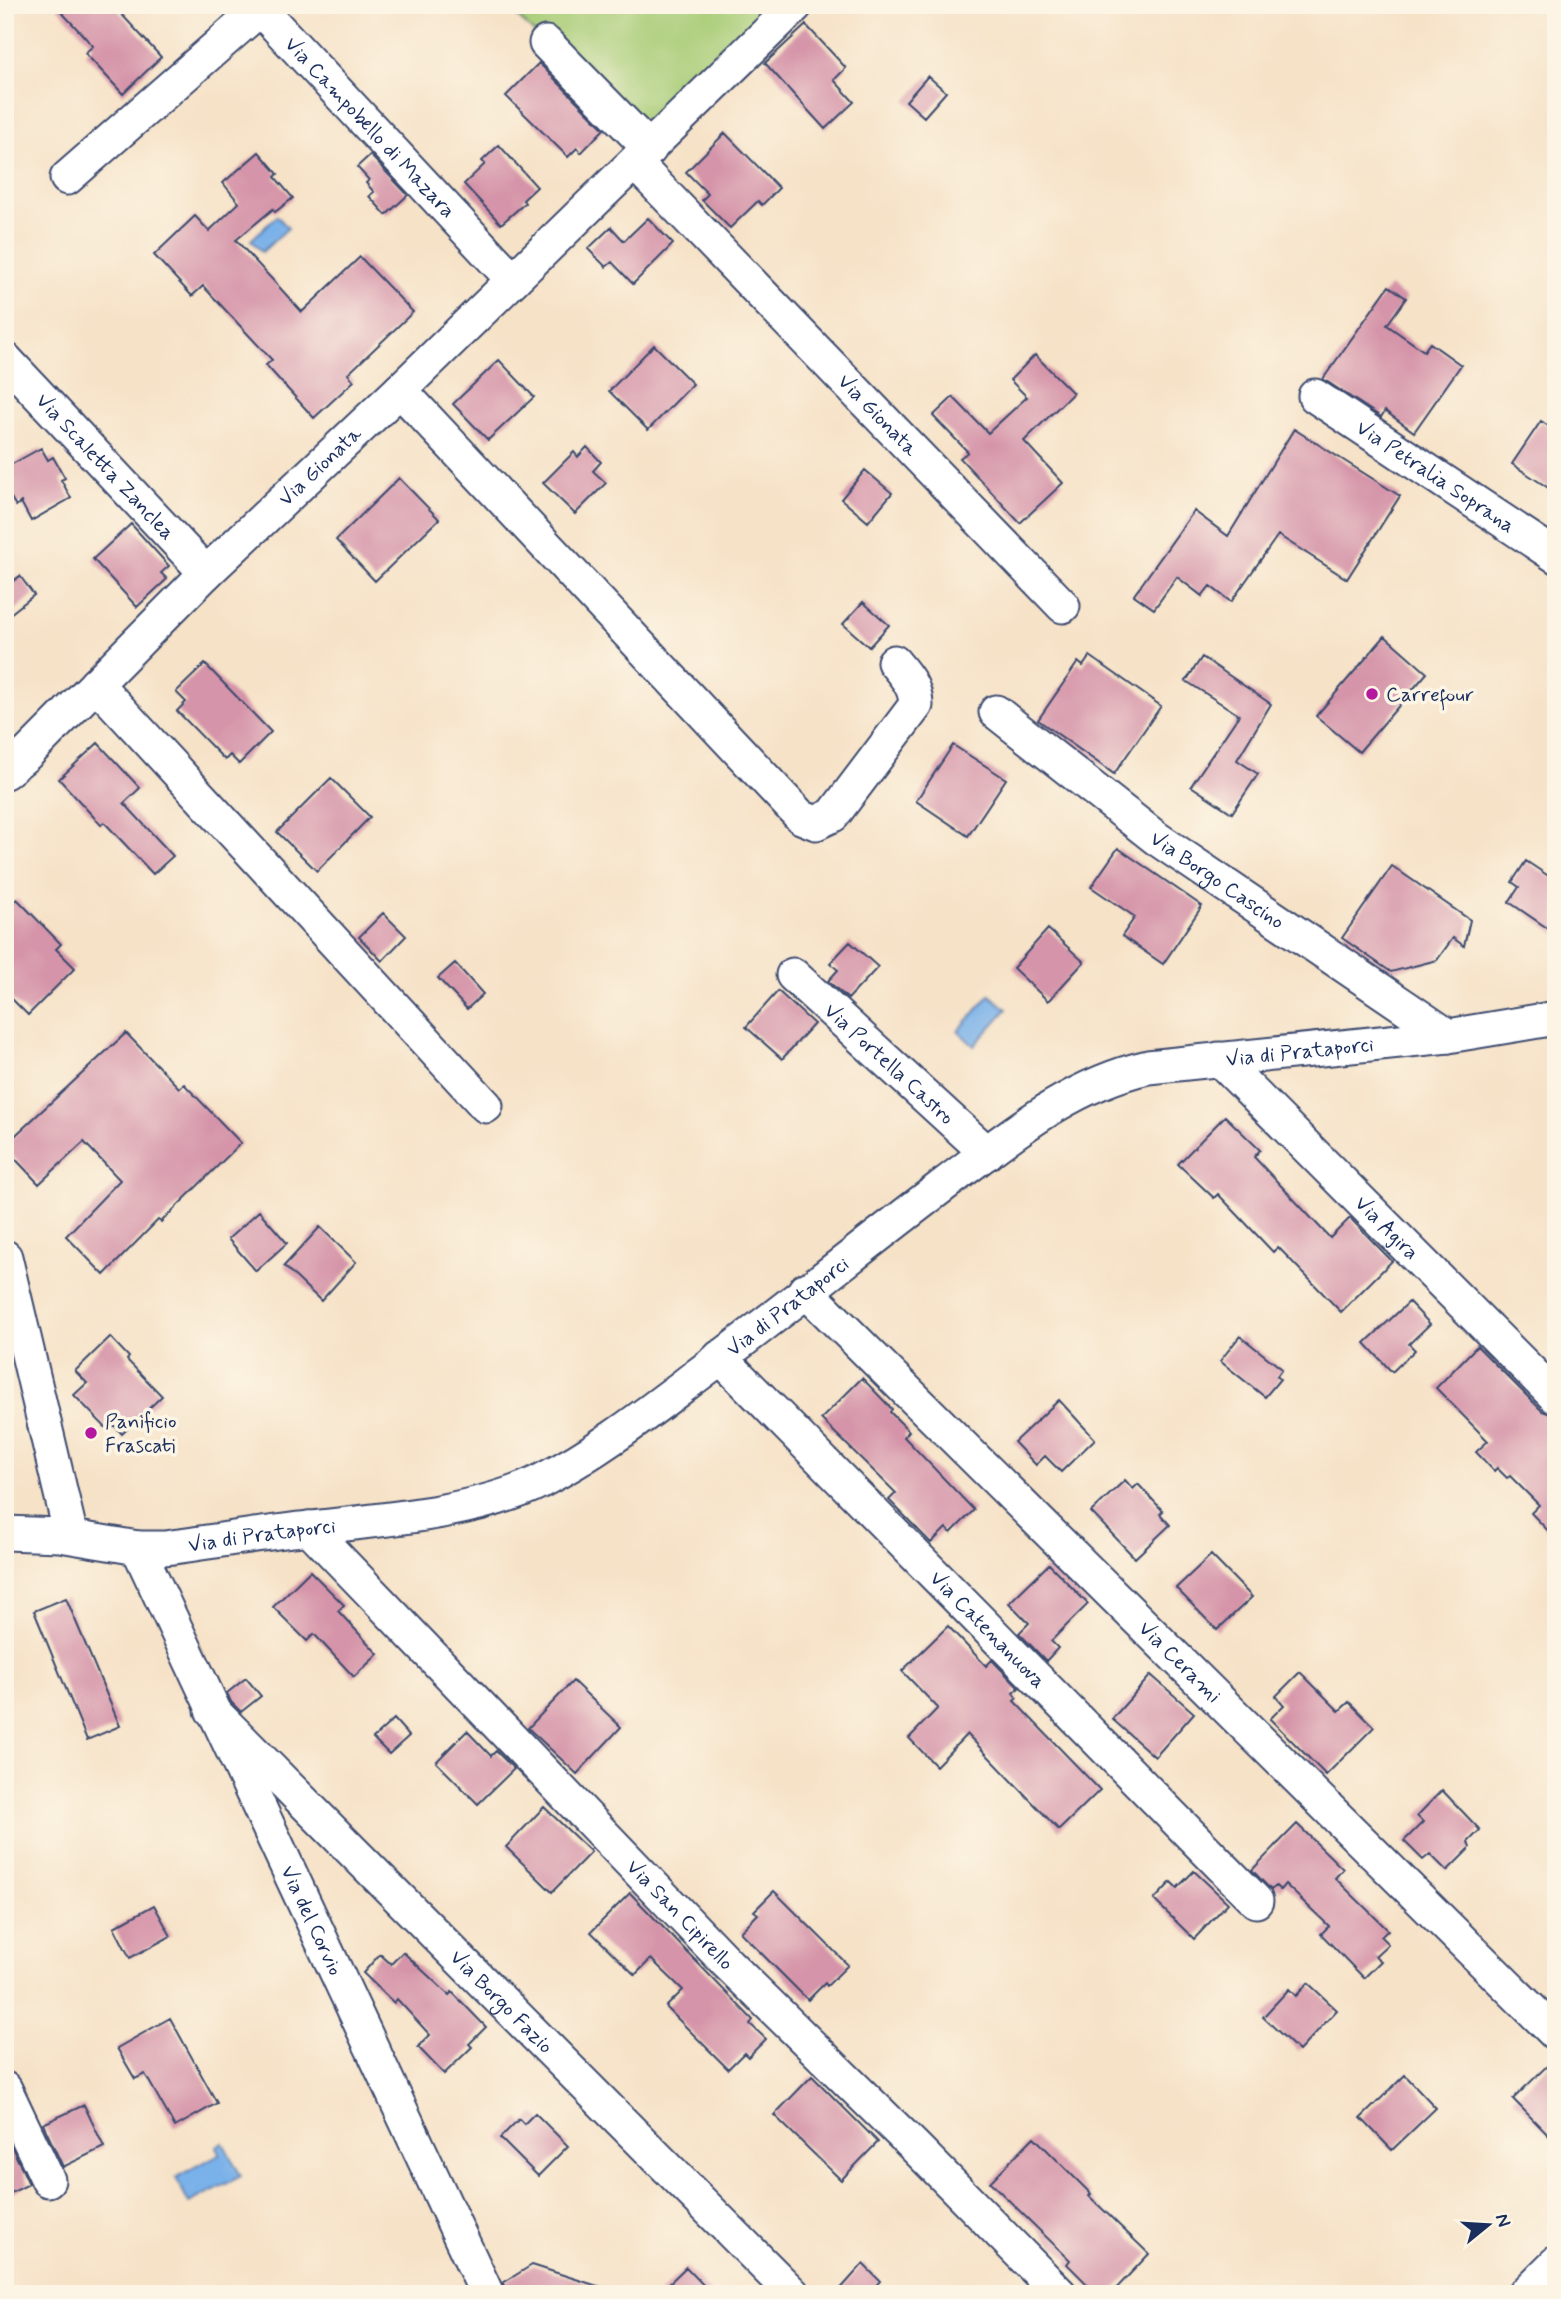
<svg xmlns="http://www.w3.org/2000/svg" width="1561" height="2299" font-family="Mynerve,sans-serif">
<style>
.green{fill:#a7cc76;stroke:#617e6a;stroke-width:2}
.water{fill:#79b1e9;stroke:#4a70a4;stroke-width:2}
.building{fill:#d594a9}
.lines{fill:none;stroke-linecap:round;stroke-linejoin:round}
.minor-casing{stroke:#3c4a6e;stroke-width:37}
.minor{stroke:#fff;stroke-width:33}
.poi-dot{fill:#b5179e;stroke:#fcf5e5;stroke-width:2.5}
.labels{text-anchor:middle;stroke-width:7;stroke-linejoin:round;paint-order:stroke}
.street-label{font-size:21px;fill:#1b2f5e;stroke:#fcf5e5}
.poi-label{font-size:21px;fill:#1b2f5e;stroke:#fcf5e5;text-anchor:start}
</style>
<rect width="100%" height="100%" fill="#fcf5e5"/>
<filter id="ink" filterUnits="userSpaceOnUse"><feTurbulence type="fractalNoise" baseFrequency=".0143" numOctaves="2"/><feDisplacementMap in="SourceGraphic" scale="14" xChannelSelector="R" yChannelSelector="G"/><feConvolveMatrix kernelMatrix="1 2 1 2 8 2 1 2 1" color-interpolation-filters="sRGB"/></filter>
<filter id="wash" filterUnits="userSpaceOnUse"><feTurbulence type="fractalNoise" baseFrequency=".00686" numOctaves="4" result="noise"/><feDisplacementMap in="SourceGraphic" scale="28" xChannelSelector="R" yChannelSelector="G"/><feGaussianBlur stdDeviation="1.57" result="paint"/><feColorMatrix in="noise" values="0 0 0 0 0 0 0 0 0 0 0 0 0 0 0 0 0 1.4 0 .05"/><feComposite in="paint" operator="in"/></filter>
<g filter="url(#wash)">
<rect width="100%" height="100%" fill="#f6e2c7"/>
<path class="green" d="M506 5H796L650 149Z"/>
<path class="water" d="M277 216 288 228 262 252 251 240Z
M990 995 1007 1009 974 1046 958 1031Z
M223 2143 241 2176 189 2203 176 2178 219 2154 217 2147Z"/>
<g id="blocks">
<path class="building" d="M55 5H113L161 57 123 94 85 53 93 46Z
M806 25 846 68 834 80 854 102 825 129 765 63Z
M539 63 604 129 581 153 577 148 568 157 506 96Z
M928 76 946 92 924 117 906 101Z
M725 133 779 188 762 205 758 201 730 228 702 200 708 194 686 172Z
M499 145 537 187 523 200 525 203 501 224 464 184 485 164 482 161Z
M259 152 278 174 275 177 293 198 275 212 273 209 236 240 302 312 360 257 413 312 348 374 354 381 314 418 266 365 272 360 203 286 192 296 154 255 195 216 209 231 239 203 223 183Z
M370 155 408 195 386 215 369 196 374 192 366 183 369 180 357 167Z
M648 218 673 244 633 284 612 262 606 267 588 249 611 227 624 241Z
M1389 286 1406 298 1387 325 1424 351 1430 343 1461 365 1414 432 1385 411 1381 417 1323 379Z
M654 345 693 384 648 430 609 391Z
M1035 355 1073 393 1024 441 1063 483 1020 523 960 458 968 452 933 416 953 397 988 433 1027 397 1010 380Z
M499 360 534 397 488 440 453 404Z
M1541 421 1556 431V493L1512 464Z
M1294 429 1400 496 1347 579 1278 535 1231 602 1210 586 1202 596 1177 577 1154 609 1134 595 1194 511 1228 536Z
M587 447 601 462 593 471 606 483 575 514 543 483 574 452 578 457Z
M41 448 48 460 53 457 65 478 61 480 71 498 31 521 21 502 16 506 5 488V468Z
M865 470 892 493 868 522 841 499Z
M399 478 439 519 375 581 336 540Z
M131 524 169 566 161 573 167 579 137 607 93 559Z
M20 576 34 595 5 618V587Z
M863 602 889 625 869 647 843 624Z
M1385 636 1427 673 1359 752 1316 716Z
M1090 656 1161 706 1114 774 1038 720 1078 662 1083 666Z
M1202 657 1271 704 1237 760 1258 774 1232 813 1191 786 1239 715 1186 681Z
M205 664 271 732 239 764 230 755 225 760 177 711 186 702 176 692Z
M98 743 140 788 124 803 173 856 153 874 104 822 101 825 59 779Z
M953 745 1006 779 968 836 916 801Z
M331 778 370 817 317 871 277 832Z
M1118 848 1202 906 1163 964 1122 936 1135 917 1091 887Z
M1526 861 1556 881V934L1509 902 1519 887 1512 882Z
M1392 866 1470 920 1464 946 1453 938 1437 960 1391 972 1342 938Z
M17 899 61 944 56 949 75 968 28 1015 5 992V911Z
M383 913 406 936 382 961 359 937Z
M1048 929 1084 962 1048 1001 1013 968Z
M850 942 878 967 848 999 828 981 838 970 830 963Z
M455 963 483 994 467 1009 438 978Z
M778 991 814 1024 782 1059 746 1027Z
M126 1033 179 1088 184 1084 241 1143 161 1222 158 1220 104 1275 66 1236 120 1180 84 1142 39 1184 5 1148V1145Z
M1225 1116 1260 1150 1254 1157 1330 1238 1350 1218 1392 1261 1341 1312 1278 1247 1273 1252 1218 1194 1214 1198 1178 1164Z
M259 1211 287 1243 256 1271 228 1239Z
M320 1227 356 1262 321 1301 284 1266Z
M1409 1302 1430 1324 1409 1344 1415 1350 1392 1372 1365 1343Z
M1240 1336 1282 1369 1277 1376 1280 1379 1265 1397 1220 1361Z
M110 1337 129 1357 127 1360 162 1396 122 1434 114 1425 108 1430 74 1395 87 1383 75 1371Z
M1477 1346 1542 1411 1556 1416V1539L1531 1513 1539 1505 1510 1476 1507 1478 1497 1468 1494 1471 1476 1452 1488 1441 1436 1388Z
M862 1378 892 1409 890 1412 909 1431 904 1437 974 1510 951 1533 946 1528 931 1543 889 1500 896 1493 821 1419Z
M1059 1400 1095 1439 1061 1472 1045 1456 1036 1465 1014 1442Z
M1125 1480 1133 1489 1138 1484 1163 1511 1160 1514 1170 1525 1135 1558 1091 1512Z
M1211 1555 1252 1597 1217 1630 1176 1588Z
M1049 1564 1088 1604 1051 1641 1058 1648 1046 1661 1019 1633 1029 1623 1009 1603Z
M310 1571 344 1605 338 1611 378 1654 354 1677 314 1634 307 1641 273 1607Z
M66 1598 120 1726 87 1740 34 1611Z
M948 1626 986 1666 992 1660 1019 1688 1013 1693 1017 1698 1014 1701 1100 1790 1059 1830 967 1734 936 1766 909 1738 938 1708 902 1671Z
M1300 1672 1339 1711 1349 1702 1374 1727 1326 1775 1270 1719 1284 1705 1276 1696Z
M1151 1675 1194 1713 1155 1757 1112 1719Z
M246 1678 261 1696 241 1712 231 1702 227 1693Z
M573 1681 621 1727 577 1774 528 1728Z
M394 1719 409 1736 389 1754 373 1738Z
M467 1731 491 1756 496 1751 514 1769 478 1804 436 1762Z
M1442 1790 1480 1830 1468 1842 1470 1848 1447 1871 1430 1854 1423 1860 1404 1841 1423 1822 1417 1816Z
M544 1807 591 1852 552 1892 506 1847Z
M1297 1824 1343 1869 1335 1878 1388 1930 1381 1937 1388 1944 1375 1956 1381 1961 1364 1978 1321 1934 1329 1926 1285 1884 1280 1890 1276 1886 1271 1890 1252 1870Z
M1194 1871 1228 1903 1194 1939 1154 1900 1171 1882 1177 1888Z
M774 1891 848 1965 827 1986 825 1983 808 2000 740 1932 758 1914 754 1911Z
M630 1893 753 2020 750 2024 766 2039 748 2057 744 2053 728 2069 666 2007 683 1990 651 1959 635 1975 591 1932Z
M154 1905 171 1936 130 1958 114 1927Z
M403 1952 449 1995 452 1992 486 2027 469 2044 472 2047 444 2074 418 2047 430 2035 397 1999 394 2003 363 1973 380 1954 391 1964Z
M1308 1983 1337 2010 1299 2051 1263 2017 1289 1989 1296 1996Z
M170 2018 217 2103 175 2127 145 2074 135 2079 117 2048Z
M1556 2057V2143L1513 2099Z
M1405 2075 1436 2108 1392 2150 1361 2118Z
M812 2076 878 2142 841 2180 774 2115Z
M84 2105 104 2147 63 2167 43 2124Z
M535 2113 568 2146 538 2176 500 2138 519 2119 524 2124Z
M1034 2137 1091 2194 1089 2196 1149 2254 1111 2294H1097L1067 2264 1070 2260 990 2182Z
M9 2141 29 2184 5 2196V2143Z
M863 2264 880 2281 868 2294H836Z
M532 2265 607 2289V2294H506L503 2283Z
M686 2267 712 2294H658Z"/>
</g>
</g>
<g filter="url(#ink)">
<use href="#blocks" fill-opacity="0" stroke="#3c4a6e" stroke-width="2"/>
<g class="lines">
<g class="minor-casing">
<g id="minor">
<path d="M546 43 650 149"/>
<path id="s1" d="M635 163 1063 606"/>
<path id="s2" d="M67 178 260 9 513 280"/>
<path id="s3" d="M5 359 206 573"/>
<path d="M400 390 801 817 816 823 833 815 916 705C916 687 905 675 894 662"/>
<path id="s4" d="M1315 396 1556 556"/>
<path d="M96 684 486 1106"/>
<path id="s5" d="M996 712 1156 838 1448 1036"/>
<path id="s6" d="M5 772 28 753 206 573 400 390 796 5"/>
<path id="s7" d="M793 975 987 1153"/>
<path id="s8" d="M1219 1059 1556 1397"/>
<path d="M5 1257 71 1536"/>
<path id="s9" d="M805 1290 1556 2034"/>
<path id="s10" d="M720 1357 1256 1901"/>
<path id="s11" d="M309 1528 728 1964 915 2147 1060 2294"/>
<path id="s12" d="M5 1533 60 1535 138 1548H165C213 1542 261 1533 310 1528 380 1520 478 1513 541 1481 596 1453 646 1414 695 1377 779 1314 861 1248 945 1184 1008 1137 1069 1085 1148 1067L1448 1036 1556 1018"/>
<path id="s13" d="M138 1548 487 2294"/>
<path id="s14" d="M212 1710 793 2294"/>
<path d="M5 2089 48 2180"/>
<path d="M1525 2294 1556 2263"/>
</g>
</g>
<use href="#minor" class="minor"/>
</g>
</g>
<g class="poi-dot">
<circle cx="1372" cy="694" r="7"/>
<circle cx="91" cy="1433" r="7"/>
</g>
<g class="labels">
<g class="street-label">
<text dy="7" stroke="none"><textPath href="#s2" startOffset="418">Via Campobello di Mazara</textPath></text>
<text dy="7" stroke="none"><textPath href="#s1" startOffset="350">Via Gionata</textPath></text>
<text dy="7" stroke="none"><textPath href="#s3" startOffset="147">Via Scaletta Zanclea</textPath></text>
<text dy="7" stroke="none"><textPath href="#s6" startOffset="439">Via Gionata</textPath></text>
<text dy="7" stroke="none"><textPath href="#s4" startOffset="145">Via Petralia Soprana</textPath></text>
<text dy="7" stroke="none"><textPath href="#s5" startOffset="278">Via Borgo Cascino</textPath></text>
<text dy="7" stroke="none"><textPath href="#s12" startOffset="1435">Via di Prataporci</textPath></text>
<text dy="7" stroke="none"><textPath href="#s7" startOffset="131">Via Portella Castro</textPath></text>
<text dy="7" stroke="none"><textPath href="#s8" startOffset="238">Via Agira</textPath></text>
<text dy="7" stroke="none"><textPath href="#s12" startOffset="847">Via di Prataporci</textPath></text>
<text dy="7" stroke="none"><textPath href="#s12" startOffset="259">Via di Prataporci</textPath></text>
<text dy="7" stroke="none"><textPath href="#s10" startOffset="382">Via Catenanuova</textPath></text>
<text dy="7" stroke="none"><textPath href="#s9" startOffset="528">Via Cerami</textPath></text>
<text dy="7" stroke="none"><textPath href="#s11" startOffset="536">Via San Cipirello</textPath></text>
<text dy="7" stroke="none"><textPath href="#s13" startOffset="411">Via del Corvio</textPath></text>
<text dy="7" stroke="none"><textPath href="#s14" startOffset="411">Via Borgo Fazio</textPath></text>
</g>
<g class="poi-label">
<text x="1386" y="701">Carrefour</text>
<text x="105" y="1428">Panificio<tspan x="105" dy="24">Frascati</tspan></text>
</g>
</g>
<rect width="1561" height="2299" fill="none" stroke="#fcf5e5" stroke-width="28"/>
<g transform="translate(1488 2225) rotate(72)" stroke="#fcf5e5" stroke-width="5" paint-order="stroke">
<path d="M0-5L12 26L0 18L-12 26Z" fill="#1b2f5e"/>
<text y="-10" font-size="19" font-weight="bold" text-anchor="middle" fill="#1b2f5e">N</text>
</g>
</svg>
